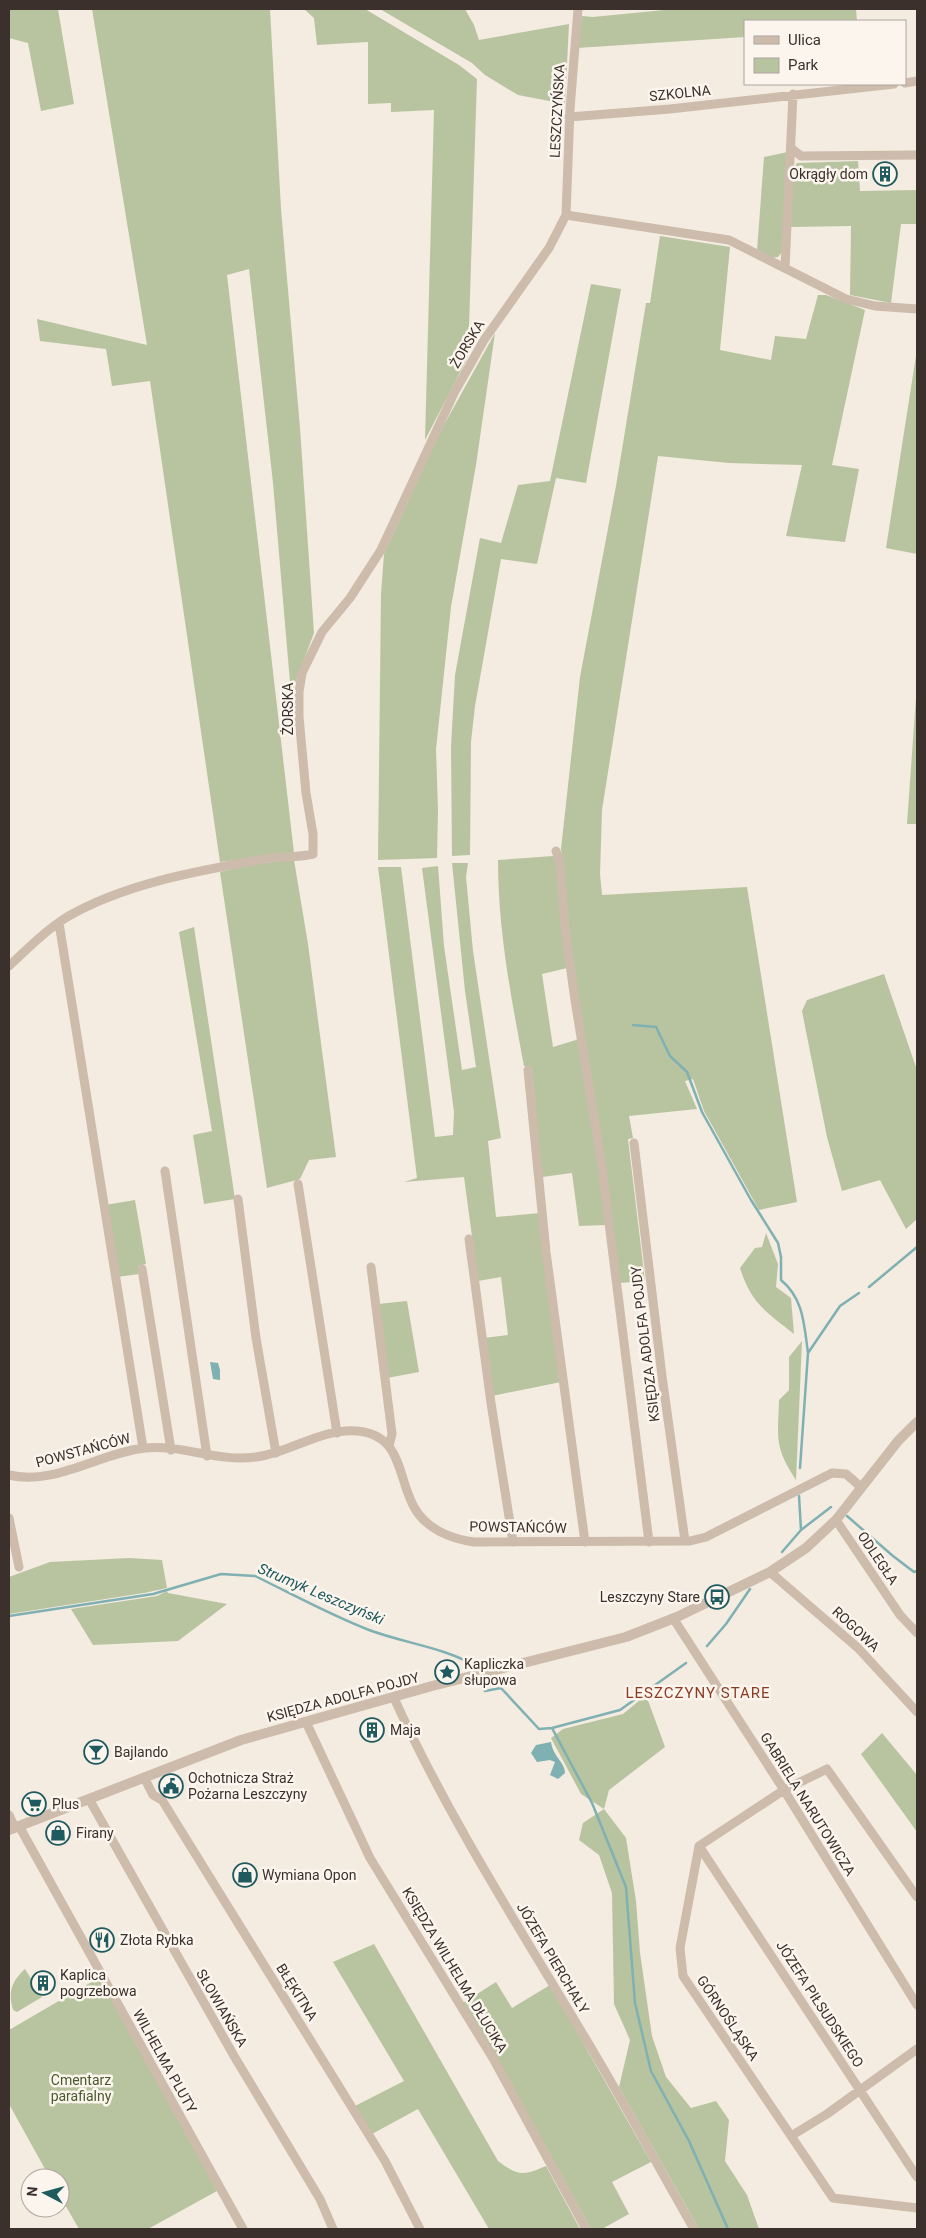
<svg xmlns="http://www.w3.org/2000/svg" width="926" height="2238" font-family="Roboto,sans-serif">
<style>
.green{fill:#b8c4a0}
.water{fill:#7fb0b2}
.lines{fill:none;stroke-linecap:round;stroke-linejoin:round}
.stream{stroke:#7fb0b2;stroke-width:2.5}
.minor{stroke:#cdbbac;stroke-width:9}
.tertiary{stroke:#cdbbac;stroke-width:10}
.labels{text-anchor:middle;stroke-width:5;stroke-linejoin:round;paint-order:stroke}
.street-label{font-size:14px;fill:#3b302b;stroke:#fbf5ee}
.poi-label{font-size:14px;fill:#3b302b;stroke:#fbf5ee;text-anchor:start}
.park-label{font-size:14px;fill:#4a5a2e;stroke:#fbf5ee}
.water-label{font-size:15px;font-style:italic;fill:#1f5a5e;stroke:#fbf5ee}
.neighbourhood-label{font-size:15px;letter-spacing:1px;fill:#8c3b22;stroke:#fbf5ee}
</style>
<rect width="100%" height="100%" fill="#f4ebe1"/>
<path class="green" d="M9 9H58L74 104 41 111 28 43 9 38Z
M92 9H270L281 209 300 428 314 633 291 694 273 483 249 269 227 275 294 853 220 862 150 381 112 386 106 349 40 341 37 319 147 345Z
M304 9H365L459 65 477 79 468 357 425 440 434 110 391 112V103L368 104V42L317 45 314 18Z
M380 9H465L474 25 479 40 569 24 565 104 518 95 485 75 472 63Z
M674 9H856L857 21H745V37L577 48 582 16 593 17Z
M788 152 782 252 778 257 772 258 757 251 764 157Z
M858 161 860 191 917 190V224H901L891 303 850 295 851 226 791 227 792 171 797 163Z
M660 236 730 247 720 350 771 360 775 336 806 339 818 295H826L865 310 832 465 859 469 845 542 786 536 802 465 729 463 658 456 602 810 600 874 602 895 747 887 797 1202 759 1210 704 1111 693 1079 685 1081 697 1109 629 1116 633 1138 628 1139 645 1281 619 1283 573 966 561 849 580 677 616 486 646 303H650Z
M591 284 621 289 586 483 556 478 537 564 501 559 475 706 471 742 470 855 452 856 451 747 455 675 480 538 501 543 518 485 550 481Z
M495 333 476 465 451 607 436 749 438 810 437 858 378 860 381 594 384 554 440 432Z
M917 349V554L886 548Z
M917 683V824H907Z
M553 856 557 861 567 968 542 974 553 1047 579 1039 607 1225 579 1226 572 1173 542 1177 532 1068 524 1066C511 997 498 930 498 860Z
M294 860 308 944 336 1157 309 1160 300 1179 267 1188 220 872 254 864Z
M452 863H468L466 877 473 951 501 1138 488 1141 496 1217 540 1213 561 1382 492 1396 484 1338 508 1335 501 1277 478 1281 464 1177 404 1182 417 1178 378 867H401L435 1137 453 1135 454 1112 422 868 438 866 444 946 462 1070 476 1067 465 991Z
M194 927 235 1199 204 1204 193 1135 212 1131 179 932Z
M884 974 917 1070V1219L906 1229 880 1180 842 1191 827 1137 802 1011 807 1000Z
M135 1200 146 1264 138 1266 139 1274 117 1277 105 1205Z
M766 1233 778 1264 776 1287 791 1298 794 1334C766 1312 751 1303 740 1268L755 1248 762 1247Z
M407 1301 419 1372 387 1378 378 1304Z
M802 1341 796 1480C774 1446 778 1439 779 1400L789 1390V1357Z
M129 1558 162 1560 167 1588 144 1593 9 1614V1577L50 1562Z
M167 1591 168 1593 227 1604 178 1641 93 1645 71 1609 157 1596Z
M646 1695 665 1747 609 1790 604 1809 626 1838 636 1901 640 1953 652 2036 666 2077 691 2108 716 2101 729 2120 725 2161 747 2195 759 2229H699L619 2087 630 2040 614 2004 612 1893 599 1855 579 1840 583 1823 604 1809 581 1794 551 1738 563 1729 623 1714Z
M882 1733 917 1775V1832L861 1754Z
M374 1944 498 2161C518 2176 523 2176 546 2166L580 2229H489L418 2109 372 2134 353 2107 404 2081 333 1962Z
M25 1969 42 1997 17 2012 13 2010C8 1992 11 1982 25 1969Z
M100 1977 217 2191 148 2229H79L60 2196V2178H50L9 2104V2030Z
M496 1982 512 2008 550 1985 651 2162 612 2182 629 2214 602 2229H591L507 2076 463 2003Z"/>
<path class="water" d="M210 1362 218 1363 220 1370V1380L213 1379Z
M551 1742C553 1757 565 1762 565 1773L558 1779 550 1775 555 1762 550 1760 537 1762 531 1753 536 1745Z"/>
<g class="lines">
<path class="stream" d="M633 1025 656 1027 670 1056 687 1072 702 1112 751 1200 778 1243 781 1257V1280C804 1299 804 1325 808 1353
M869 1287 917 1247
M800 1468 808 1353 840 1306 859 1293
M847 1516 893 1556 914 1572 917 1571
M801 1530 831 1507
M782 1552 801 1530 799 1496
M9 1616 153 1594 221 1574 255 1576C292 1594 330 1615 369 1630 404 1643 442 1647 474 1665
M707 1646 726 1624 750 1589
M479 1682 485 1691 501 1688 539 1729 552 1728 620 1710 686 1663
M552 1728 592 1803 626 1887 635 2003 651 2071 689 2141 728 2229"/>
<path class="minor" d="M905 83 917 81
M569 117 670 109 894 84
M791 148 801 156 917 155
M566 215 729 240 846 299 875 306 917 309
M785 268 793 94
M556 851 560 862 565 929 575 1000 602 1167 649 1542
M59 923 143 1448
M9 966C27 949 46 930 67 917 126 883 198 871 264 859 280 856 296 858 313 854V834L306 793 299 717V692L302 673 322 632 350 598 381 550 454 393 484 340 549 248 566 215 570 109 578 9
M528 1070 546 1252 585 1542
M634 1143 662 1376 685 1541
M165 1171 207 1456
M298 1184 337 1433
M238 1199 256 1338 276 1453
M469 1239 491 1403 513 1542
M371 1267 392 1434 389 1446
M142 1269 171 1450
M9 1475C55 1486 99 1453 145 1448 185 1444 218 1464 262 1456 293 1450 325 1428 357 1431 403 1435 397 1477 414 1507 426 1529 451 1539 474 1542L690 1541 706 1537 832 1473 846 1474 861 1487
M9 1518 19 1567
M836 1520 900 1615 917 1633
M770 1572 858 1648 917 1712
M673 1618 784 1790 917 2005
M394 1698C450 1821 524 1935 593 2051 628 2110 660 2170 694 2229
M306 1722 370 1858 494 2060 586 2229
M144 1777 153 1795 162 1800 385 2161 420 2229
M89 1799 234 2056 320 2199 333 2229
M9 1815 15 1828
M19 1826 243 2229
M699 1846 917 2177
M917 1897 827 1769 784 1790 699 1846 680 1948 683 1976 833 2198 917 2208
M791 2136 827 2114 917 2049"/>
<path class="tertiary" d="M9 1830 241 1740 432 1686 626 1637 677 1617 770 1572 806 1548 836 1520 898 1441 917 1422"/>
</g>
<defs>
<g id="building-ring" transform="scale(1.25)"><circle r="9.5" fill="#fbf5ee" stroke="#1f5a5e" stroke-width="1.5"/><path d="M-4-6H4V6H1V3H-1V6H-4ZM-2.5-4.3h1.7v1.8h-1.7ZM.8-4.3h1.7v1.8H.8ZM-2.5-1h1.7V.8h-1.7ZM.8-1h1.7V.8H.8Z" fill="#1f5a5e"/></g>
<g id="bus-ring" transform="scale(1.25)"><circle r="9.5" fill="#fbf5ee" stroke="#1f5a5e" stroke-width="1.5"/><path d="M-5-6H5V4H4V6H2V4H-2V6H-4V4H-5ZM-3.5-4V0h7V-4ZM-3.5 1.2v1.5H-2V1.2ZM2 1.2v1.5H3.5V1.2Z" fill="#1f5a5e"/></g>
<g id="sight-ring" transform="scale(1.25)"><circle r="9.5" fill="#fbf5ee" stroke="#1f5a5e" stroke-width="1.5"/><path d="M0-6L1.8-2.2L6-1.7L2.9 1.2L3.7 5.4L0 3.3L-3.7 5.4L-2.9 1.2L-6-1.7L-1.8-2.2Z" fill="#1f5a5e"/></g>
<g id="bar-ring" transform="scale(1.25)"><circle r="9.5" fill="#fbf5ee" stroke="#1f5a5e" stroke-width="1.5"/><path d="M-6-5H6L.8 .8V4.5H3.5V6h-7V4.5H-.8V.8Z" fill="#1f5a5e"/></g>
<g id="civic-ring" transform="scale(1.25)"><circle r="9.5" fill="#fbf5ee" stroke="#1f5a5e" stroke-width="1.5"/><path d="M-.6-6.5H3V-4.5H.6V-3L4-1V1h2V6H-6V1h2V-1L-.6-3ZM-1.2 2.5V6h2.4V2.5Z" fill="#1f5a5e"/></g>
<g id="supermarket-ring" transform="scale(1.25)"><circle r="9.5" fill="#fbf5ee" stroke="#1f5a5e" stroke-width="1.5"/><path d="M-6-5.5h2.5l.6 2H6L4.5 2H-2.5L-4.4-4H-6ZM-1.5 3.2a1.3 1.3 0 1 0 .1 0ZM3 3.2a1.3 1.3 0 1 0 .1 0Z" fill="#1f5a5e"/></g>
<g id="shop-ring" transform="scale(1.25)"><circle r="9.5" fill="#fbf5ee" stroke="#1f5a5e" stroke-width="1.5"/><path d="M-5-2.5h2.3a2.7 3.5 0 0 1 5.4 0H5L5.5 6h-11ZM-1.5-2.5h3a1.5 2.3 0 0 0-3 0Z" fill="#1f5a5e"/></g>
<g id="restaurant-ring" transform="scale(1.25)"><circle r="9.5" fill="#fbf5ee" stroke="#1f5a5e" stroke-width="1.5"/><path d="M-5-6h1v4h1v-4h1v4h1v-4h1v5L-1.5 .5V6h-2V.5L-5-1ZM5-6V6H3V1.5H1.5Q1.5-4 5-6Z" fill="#1f5a5e"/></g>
</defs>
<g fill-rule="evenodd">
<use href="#building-ring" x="885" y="174"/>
<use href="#bus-ring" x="717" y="1597"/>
<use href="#sight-ring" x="447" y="1672"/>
<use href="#building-ring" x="372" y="1730"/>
<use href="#bar-ring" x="96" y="1752"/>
<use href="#civic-ring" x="171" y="1786"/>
<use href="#supermarket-ring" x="34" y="1804"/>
<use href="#shop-ring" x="58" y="1833"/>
<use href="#shop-ring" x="245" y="1875"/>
<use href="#restaurant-ring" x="102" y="1940"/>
<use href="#building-ring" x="43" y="1983"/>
</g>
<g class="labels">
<g class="street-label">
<text transform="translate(680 93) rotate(-6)" y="5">SZKOLNA</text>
<text transform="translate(557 111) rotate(-87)" y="5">LESZCZYŃSKA</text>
<text transform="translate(467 344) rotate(-59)" y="5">ŻORSKA</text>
<text transform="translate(288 709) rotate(-90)" y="5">ŻORSKA</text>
<text transform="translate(645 1344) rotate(-97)" y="5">KSIĘDZA ADOLFA POJDY</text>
<text transform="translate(83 1450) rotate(-15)" y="5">POWSTAŃCÓW</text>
<text transform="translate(518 1527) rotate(1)" y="5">POWSTAŃCÓW</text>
<text transform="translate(878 1558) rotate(56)" y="5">ODLEGŁA</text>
<text transform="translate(856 1629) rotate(43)" y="5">ROGOWA</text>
<text transform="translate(343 1697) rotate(-15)" y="5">KSIĘDZA ADOLFA POJDY</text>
<text transform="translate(808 1804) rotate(58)" y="5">GABRIELA NARUTOWICZA</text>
<text transform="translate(553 1958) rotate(59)" y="5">JÓZEFA PIERCHAŁY</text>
<text transform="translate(455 1970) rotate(59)" y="5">KSIĘDZA WILHELMA DŁUCIKA</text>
<text transform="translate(297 1992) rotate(58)" y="5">BŁĘKITNA</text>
<text transform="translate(820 2004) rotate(57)" y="5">JÓZEFA PIŁSUDSKIEGO</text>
<text transform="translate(222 2008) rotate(60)" y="5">SŁOWIAŃSKA</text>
<text transform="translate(728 2018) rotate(56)" y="5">GÓRNOŚLĄSKA</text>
<text transform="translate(165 2061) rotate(61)" y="5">WILHELMA PLUTY</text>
</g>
<g class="poi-label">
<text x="868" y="179" text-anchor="end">Okrągły dom</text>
<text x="700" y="1602" text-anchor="end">Leszczyny Stare</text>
<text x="464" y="1669">Kapliczka<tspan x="464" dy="16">słupowa</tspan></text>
<text x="390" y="1735">Maja</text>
<text x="114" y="1757">Bajlando</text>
<text x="188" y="1783">Ochotnicza Straż<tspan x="188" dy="16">Pożarna Leszczyny</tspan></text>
<text x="52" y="1809">Plus</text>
<text x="76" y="1838">Firany</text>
<text x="262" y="1880">Wymiana Opon</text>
<text x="120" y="1945">Złota Rybka</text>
<text x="60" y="1980">Kaplica<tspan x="60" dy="16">pogrzebowa</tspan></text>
</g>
<g class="park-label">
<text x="81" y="2085">Cmentarz<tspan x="81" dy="16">parafialny</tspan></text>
</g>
<g class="water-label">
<text transform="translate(321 1594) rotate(23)" y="5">Strumyk Leszczyński</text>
</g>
<g class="neighbourhood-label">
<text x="698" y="1698">LESZCZYNY STARE</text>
</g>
</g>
<rect width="926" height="2238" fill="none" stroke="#3b302b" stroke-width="20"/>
<rect x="744" y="20" width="162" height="65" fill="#fbf5ee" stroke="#aea6a0"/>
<rect x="754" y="36" width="25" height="8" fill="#cdbbac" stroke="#aea6a0"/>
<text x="788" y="45" font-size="15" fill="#3b302b">Ulica</text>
<rect x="754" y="58" width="25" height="15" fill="#b8c4a0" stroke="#aea6a0"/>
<text x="788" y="70" font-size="15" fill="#3b302b">Park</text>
<g transform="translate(45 2193) rotate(276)"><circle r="24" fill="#fbf5ee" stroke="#aea6a0"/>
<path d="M0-4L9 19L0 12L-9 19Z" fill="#1f5a5e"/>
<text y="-8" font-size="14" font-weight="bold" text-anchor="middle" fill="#3b302b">N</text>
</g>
</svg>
